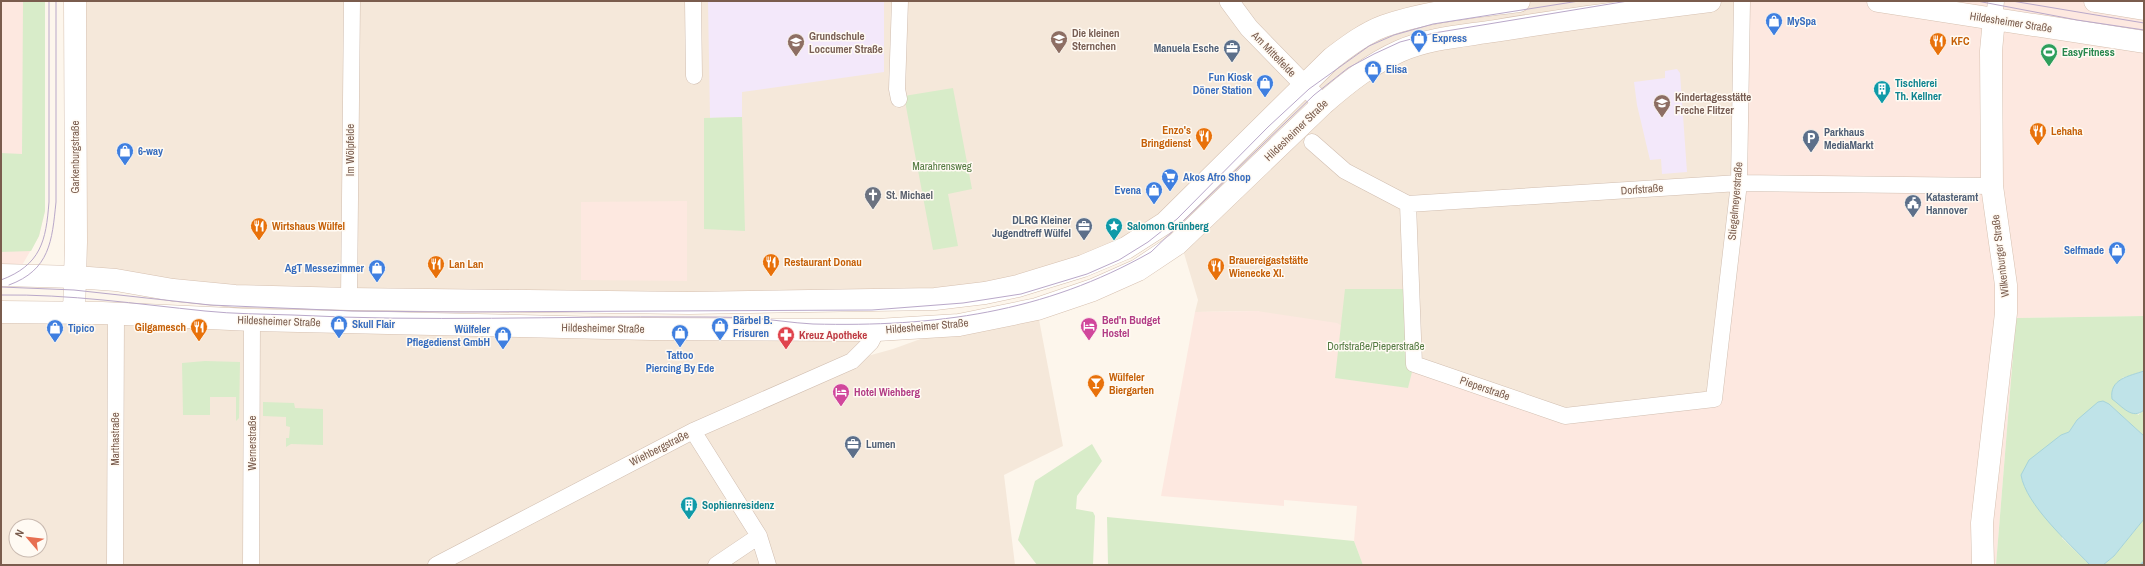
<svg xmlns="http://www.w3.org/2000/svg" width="2145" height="566" font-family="'Archivo Narrow',sans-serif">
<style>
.residential{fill:#f5e8da;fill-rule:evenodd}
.commercial{fill:#fde8e0}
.education{fill:#f3e8fa}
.green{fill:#d8ecc9}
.water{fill:#bfe3e8;stroke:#a5d3da}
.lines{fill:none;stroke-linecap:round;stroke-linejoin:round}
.stream{stroke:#a5d3da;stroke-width:4}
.minor-casing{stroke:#d1beb0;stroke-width:17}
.tertiary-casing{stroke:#d1beb0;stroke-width:20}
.secondary-casing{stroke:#d6c0b0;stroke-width:23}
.minor{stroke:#fff;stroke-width:16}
.tertiary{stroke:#fff;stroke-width:19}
.secondary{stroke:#fff;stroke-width:22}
.tram{stroke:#b9a8c9;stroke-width:1}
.labels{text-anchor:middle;stroke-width:3;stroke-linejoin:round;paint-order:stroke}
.shop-label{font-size:11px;font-weight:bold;fill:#366cbe;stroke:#fffaf3;text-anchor:start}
.street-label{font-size:11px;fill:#7a5c4d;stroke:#fffaf3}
.education-label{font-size:11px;font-weight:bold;fill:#785e54;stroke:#fffaf3;text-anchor:start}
.food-label{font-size:11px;font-weight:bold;fill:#c56008;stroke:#fffaf3;text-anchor:start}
.service-label{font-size:11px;font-weight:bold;fill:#4e5e75;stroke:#fffaf3;text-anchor:start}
.leisure-label{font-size:11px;font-weight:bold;fill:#27864d;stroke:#fffaf3;text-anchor:start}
.culture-label{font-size:11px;font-weight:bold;fill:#0d838f;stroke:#fffaf3;text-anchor:start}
.park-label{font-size:11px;fill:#537a41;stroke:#fffaf3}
.worship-label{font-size:11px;font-weight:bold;fill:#5b616d;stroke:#fffaf3;text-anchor:start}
.hotel-label{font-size:11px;font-weight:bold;fill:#b23c85;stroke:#fffaf3;text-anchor:start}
.health-label{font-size:11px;font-weight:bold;fill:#be3a42;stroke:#fffaf3;text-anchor:start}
</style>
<rect width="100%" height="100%" fill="#fdf6ec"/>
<path class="residential" d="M75 1H1739L1736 181 1711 404 1564 419 1257 311 1195 312 1198 300 1180 240 1168 220 1018 286 567 302 75 277Z
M1037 309 1063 446 1004 475 1015 565H1V312L877 330 853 360 893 349 959 325ZM16 526H40V550H16Z"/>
<path class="commercial" d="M1 1H45V211L39 236 21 267H1Z
M1739 1H2144V316L2016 318 1996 565H1363L1354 541 1357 506 1284 500V506L1161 496 1195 312 1257 311 1337 323 1414 368 1564 419 1711 404 1736 181Z
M687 201V281L581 280V202Z"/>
<path class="education" d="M708 1H884V72L742 92V117L710 118Z
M1677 69 1680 73 1687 172 1662 174 1661 159 1650 160 1637 105 1634 82 1665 78V71Z"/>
<path class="green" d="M23 1H45V211L39 236 31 251 1 252V153L22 154Z
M953 88 972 189 948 194 958 246 933 250 904 96Z
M742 117 745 231 704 229V118Z
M1345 289H1411L1414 364 1408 388 1335 378Z
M2144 316V371L2122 378 2138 415 2144 410V436L2109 404 2077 420 2069 432 2061 435 2062 538 2090 565H1996L2016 318Z
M205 361 240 362 239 418 236 421V397H210V415H183L182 363Z
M263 402 294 403 295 408 323 409V445L291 444 286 447V438H289L290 427 286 426V417L263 416Z
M1092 444 1102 461 1077 496 1076 509 1093 512 1095 516 1093 565H1037L1018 540 1035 481Z
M1107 517 1354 541 1363 565H1108Z
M2144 519V565H2103L2114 556Z"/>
<path class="water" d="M2144 371V410C2132 420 2123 407 2112 399 2109 379 2129 376 2144 371Z
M2103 401 2109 404 2144 436V519L2114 556 2103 565H2090C2069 543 2026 505 2021 475L2029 460 2061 435 2069 432 2077 420 2098 402Z"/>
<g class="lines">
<path class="stream" d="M2142 565 2144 563"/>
<g class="minor-casing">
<path id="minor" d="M693 1 694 76
M1994 19 1996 1
M899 99 897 89 900 1
M1312 142 1345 171 1408 204 1739 183 1992 186
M1408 204 1414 364 1565 416 1714 399 1739 183 1742 1
M349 299 352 1
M693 431 759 536 768 565
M115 565 116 314
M251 565 252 320
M436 565 693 431 852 361 871 342 877 330
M716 565 759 536"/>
</g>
<g class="tertiary-casing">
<path id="tertiary" d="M1229 1 1249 28 1323 104"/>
</g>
<g class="secondary-casing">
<path id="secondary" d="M1878 1 2144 42
M2095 1 2144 9
M1 275 75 277 116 280 173 290 235 296 349 299 689 303 935 299 985 293 1018 286 1083 266 1126 248 1165 223 1332 58C1348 46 1365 33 1384 26 1427 11 1474 7 1519 1
M1 312 102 313 252 320 651 329 877 330 959 325 1037 309 1093 290 1138 270 1177 244 1323 104C1347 83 1371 64 1400 51 1429 38 1463 36 1495 31 1566 19 1638 10 1710 1
M74 314 76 242 75 1
M1983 565 1982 523 2006 313V285L1992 186 1991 51 1994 19"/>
</g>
<use href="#minor" class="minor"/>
<use href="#tertiary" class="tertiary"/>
<use href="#secondary" class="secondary"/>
<path class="tram" d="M1977 1 2077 20 2144 30
M2012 1 2144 23
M1 280C41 265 46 241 49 202V1
M9 285C50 270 52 241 56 202V1
M1 287 74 290 210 305 352 311 458 312 872 310 963 303 1021 294 1087 274 1119 260 1148 242 1177 219 1268 127 1309 89 1369 46 1394 35 1433 24 1579 1
M1 295C69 294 137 304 205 311 234 314 263 314 293 315 425 322 558 316 690 317 710 317 730 317 749 318 770 319 792 323 813 324 935 327 1044 313 1151 252L1314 95 1348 68 1374 54 1400 42 1434 33 1628 1"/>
</g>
<defs>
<g id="shop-pin" transform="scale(0.9)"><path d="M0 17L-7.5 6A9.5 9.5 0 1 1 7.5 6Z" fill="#3f7fe0" stroke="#fffaf3"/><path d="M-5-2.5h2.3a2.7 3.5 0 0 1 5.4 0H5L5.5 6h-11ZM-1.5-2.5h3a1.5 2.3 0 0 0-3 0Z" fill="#fff"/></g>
<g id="school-pin" transform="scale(0.9)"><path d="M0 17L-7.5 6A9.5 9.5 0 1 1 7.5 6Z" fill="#8d6e63" stroke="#fffaf3"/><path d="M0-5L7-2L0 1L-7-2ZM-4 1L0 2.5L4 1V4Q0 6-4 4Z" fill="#fff"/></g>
<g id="restaurant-pin" transform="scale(0.9)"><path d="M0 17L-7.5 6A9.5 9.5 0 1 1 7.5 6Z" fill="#e8710a" stroke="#fffaf3"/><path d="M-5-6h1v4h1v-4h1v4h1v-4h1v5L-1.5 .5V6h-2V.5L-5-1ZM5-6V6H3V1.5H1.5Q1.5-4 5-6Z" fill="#fff"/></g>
<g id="office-pin" transform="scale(0.9)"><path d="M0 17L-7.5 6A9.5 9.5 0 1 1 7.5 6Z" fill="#5c6f8a" stroke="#fffaf3"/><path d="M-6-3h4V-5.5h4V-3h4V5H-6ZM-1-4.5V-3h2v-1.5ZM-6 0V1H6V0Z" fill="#fff"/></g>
<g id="stadium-pin" transform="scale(0.9)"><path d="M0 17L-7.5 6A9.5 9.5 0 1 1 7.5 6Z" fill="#2e9e5b" stroke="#fffaf3"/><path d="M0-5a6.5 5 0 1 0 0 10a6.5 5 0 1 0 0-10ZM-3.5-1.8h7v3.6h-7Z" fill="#fff"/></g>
<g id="building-pin" transform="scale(0.9)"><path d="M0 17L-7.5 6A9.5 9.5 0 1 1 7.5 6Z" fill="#0f9aa8" stroke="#fffaf3"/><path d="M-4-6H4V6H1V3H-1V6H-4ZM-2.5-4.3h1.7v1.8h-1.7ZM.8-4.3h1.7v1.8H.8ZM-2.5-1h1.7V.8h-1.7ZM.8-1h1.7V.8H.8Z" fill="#fff"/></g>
<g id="parking-pin" transform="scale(0.9)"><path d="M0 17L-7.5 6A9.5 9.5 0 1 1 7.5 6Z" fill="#5c6f8a" stroke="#fffaf3"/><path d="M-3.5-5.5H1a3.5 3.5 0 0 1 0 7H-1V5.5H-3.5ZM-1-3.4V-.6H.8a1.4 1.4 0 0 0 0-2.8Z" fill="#fff"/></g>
<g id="supermarket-pin" transform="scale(0.9)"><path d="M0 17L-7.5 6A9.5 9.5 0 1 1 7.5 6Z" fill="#3f7fe0" stroke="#fffaf3"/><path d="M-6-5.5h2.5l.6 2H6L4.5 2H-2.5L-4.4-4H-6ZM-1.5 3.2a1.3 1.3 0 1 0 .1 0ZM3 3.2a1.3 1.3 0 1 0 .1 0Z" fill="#fff"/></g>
<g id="church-pin" transform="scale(0.9)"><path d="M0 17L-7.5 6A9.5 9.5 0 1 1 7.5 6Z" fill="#6b7280" stroke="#fffaf3"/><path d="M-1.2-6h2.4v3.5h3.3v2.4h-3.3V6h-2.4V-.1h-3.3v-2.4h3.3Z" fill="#fff"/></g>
<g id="civic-pin" transform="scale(0.9)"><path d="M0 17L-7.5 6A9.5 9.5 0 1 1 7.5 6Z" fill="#5c6f8a" stroke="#fffaf3"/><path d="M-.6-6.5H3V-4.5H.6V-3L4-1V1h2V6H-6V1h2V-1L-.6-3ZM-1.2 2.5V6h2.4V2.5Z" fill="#fff"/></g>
<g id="sight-pin" transform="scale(0.9)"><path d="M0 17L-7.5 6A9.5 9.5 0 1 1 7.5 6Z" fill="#0f9aa8" stroke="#fffaf3"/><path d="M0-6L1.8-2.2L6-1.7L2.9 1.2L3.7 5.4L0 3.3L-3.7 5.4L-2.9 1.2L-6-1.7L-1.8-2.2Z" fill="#fff"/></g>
<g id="hotel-pin" transform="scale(0.9)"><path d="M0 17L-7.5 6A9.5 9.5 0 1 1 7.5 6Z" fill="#d1479c" stroke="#fffaf3"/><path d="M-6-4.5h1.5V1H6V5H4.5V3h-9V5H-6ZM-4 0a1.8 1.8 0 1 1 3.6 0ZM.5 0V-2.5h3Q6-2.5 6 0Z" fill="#fff"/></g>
<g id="pharmacy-pin" transform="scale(0.9)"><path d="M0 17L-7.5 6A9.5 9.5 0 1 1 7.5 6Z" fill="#e0444e" stroke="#fffaf3"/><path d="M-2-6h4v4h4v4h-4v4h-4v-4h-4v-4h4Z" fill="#fff"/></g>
<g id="bar-pin" transform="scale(0.9)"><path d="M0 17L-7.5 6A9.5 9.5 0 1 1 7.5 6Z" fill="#e8710a" stroke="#fffaf3"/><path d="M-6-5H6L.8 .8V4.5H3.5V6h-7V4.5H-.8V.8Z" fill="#fff"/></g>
</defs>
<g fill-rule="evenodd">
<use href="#shop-pin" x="1774" y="21"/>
<use href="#shop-pin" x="1419" y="38"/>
<use href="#school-pin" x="1059" y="39"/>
<use href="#restaurant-pin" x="1938" y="41"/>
<use href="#school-pin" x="796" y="42"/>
<use href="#office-pin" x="1232" y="48"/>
<use href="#stadium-pin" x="2049" y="52"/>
<use href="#shop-pin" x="1373" y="69"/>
<use href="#shop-pin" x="1265" y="83"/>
<use href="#building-pin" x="1882" y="89"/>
<use href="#school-pin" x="1662" y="103"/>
<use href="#restaurant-pin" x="2038" y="131"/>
<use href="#restaurant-pin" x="1204" y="136"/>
<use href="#parking-pin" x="1811" y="138"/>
<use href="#shop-pin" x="125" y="151"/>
<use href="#supermarket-pin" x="1170" y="177"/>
<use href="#shop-pin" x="1154" y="190"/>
<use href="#church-pin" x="873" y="195"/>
<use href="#civic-pin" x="1913" y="203"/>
<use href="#restaurant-pin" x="259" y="226"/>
<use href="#office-pin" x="1084" y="226"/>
<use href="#sight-pin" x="1114" y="226"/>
<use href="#shop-pin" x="2117" y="250"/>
<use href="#restaurant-pin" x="771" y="262"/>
<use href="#restaurant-pin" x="436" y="264"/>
<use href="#restaurant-pin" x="1216" y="266"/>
<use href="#shop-pin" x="377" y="268"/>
<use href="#shop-pin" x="339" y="324"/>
<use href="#shop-pin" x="720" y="326"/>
<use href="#hotel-pin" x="1089" y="326"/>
<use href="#restaurant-pin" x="199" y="327"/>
<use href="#shop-pin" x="55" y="328"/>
<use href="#shop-pin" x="680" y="333"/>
<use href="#shop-pin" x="503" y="335"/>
<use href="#pharmacy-pin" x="786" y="335"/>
<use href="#bar-pin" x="1096" y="383"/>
<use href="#hotel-pin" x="841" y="392"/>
<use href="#office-pin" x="853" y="444"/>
<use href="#building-pin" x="689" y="505"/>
</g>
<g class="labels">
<g class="shop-label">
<text x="1787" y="25">MySpa</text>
<text x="1432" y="42">Express</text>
<text x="1386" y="73">Elisa</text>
<text x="1252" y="81" text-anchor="end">Fun Kiosk<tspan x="1252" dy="13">Döner Station</tspan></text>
<text x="138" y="155">6-way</text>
<text x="1183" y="181">Akos Afro Shop</text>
<text x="1141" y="194" text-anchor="end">Evena</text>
<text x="2104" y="254" text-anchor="end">Selfmade</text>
<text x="364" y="272" text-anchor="end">AgT Messezimmer</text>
<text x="733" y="324">Bärbel B.<tspan x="733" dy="13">Frisuren</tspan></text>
<text x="352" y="328">Skull Flair</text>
<text x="68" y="332">Tipico</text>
<text x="490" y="333" text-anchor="end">Wülfeler<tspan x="490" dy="13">Pflegedienst GmbH</tspan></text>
<text x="680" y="359" text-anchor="middle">Tattoo<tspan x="680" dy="13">Piercing By Ede</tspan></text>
</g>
<g class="street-label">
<text transform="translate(2011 22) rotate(9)" y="4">Hildesheimer Straße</text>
<text transform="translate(1274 54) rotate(46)" y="4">Am Mittelfelde</text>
<text transform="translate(1296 130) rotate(-44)" y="4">Hildesheimer Straße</text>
<text transform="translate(350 150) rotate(-90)" y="4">Im Wölpfelde</text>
<text transform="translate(75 157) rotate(-90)" y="4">Garkenburgstraße</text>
<text transform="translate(1642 189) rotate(-4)" y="4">Dorfstraße</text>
<text transform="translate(1735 201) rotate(-85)" y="4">Stiegelmeyerstraße</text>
<text transform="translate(2000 256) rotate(-97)" y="4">Wilkenburger Straße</text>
<text transform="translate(279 321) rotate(2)" y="4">Hildesheimer Straße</text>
<text transform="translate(927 326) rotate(-5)" y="4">Hildesheimer Straße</text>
<text transform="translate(603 328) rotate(1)" y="4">Hildesheimer Straße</text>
<text transform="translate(1485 388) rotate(19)" y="4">Pieperstraße</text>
<text transform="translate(115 439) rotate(-90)" y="4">Marthastraße</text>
<text transform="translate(252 443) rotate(-90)" y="4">Wernerstraße</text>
<text transform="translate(659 448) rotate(-27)" y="4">Wiehbergstraße</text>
</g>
<g class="education-label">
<text x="1072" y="37">Die kleinen<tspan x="1072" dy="13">Sternchen</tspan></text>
<text x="809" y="40">Grundschule<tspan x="809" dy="13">Loccumer Straße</tspan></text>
<text x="1675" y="101">Kindertagesstätte<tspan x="1675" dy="13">Freche Flitzer</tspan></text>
</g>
<g class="food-label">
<text x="1951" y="45">KFC</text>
<text x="1191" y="134" text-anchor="end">Enzo's<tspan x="1191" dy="13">Bringdienst</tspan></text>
<text x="2051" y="135">Lehaha</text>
<text x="272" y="230">Wirtshaus Wülfel</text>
<text x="1229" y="264">Brauereigaststätte<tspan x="1229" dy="13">Wienecke XI.</tspan></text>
<text x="784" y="266">Restaurant Donau</text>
<text x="449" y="268">Lan Lan</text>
<text x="186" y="331" text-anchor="end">Gilgamesch</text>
<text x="1109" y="381">Wülfeler<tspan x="1109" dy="13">Biergarten</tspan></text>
</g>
<g class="service-label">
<text x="1219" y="52" text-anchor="end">Manuela Esche</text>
<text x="1824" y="136">Parkhaus<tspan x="1824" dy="13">MediaMarkt</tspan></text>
<text x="1926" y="201">Katasteramt<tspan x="1926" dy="13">Hannover</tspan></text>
<text x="1071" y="224" text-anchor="end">DLRG Kleiner<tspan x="1071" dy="13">Jugendtreff Wülfel</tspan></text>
<text x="866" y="448">Lumen</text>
</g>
<g class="leisure-label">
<text x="2062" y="56">EasyFitness</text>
</g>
<g class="culture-label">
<text x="1895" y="87">Tischlerei<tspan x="1895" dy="13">Th. Kellner</tspan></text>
<text x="1127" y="230">Salomon Grünberg</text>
<text x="702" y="509">Sophienresidenz</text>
</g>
<g class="park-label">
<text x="942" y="170">Marahrensweg</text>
<text x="1376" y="350">Dorfstraße/Pieperstraße</text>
</g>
<g class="worship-label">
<text x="886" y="199">St. Michael</text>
</g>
<g class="hotel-label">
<text x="1102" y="324">Bed'n Budget<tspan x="1102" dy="13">Hostel</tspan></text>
<text x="854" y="396">Hotel Wiehberg</text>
</g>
<g class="health-label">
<text x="799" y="339">Kreuz Apotheke</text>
</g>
</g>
<rect width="2145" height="566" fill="none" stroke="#7a5c4d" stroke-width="4"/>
<g transform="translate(28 538) rotate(298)"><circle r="19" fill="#fffaf3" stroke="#cabbb1"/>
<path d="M0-3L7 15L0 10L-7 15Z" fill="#e76f51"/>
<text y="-6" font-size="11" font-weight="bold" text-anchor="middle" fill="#7a5c4d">N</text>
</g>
</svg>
